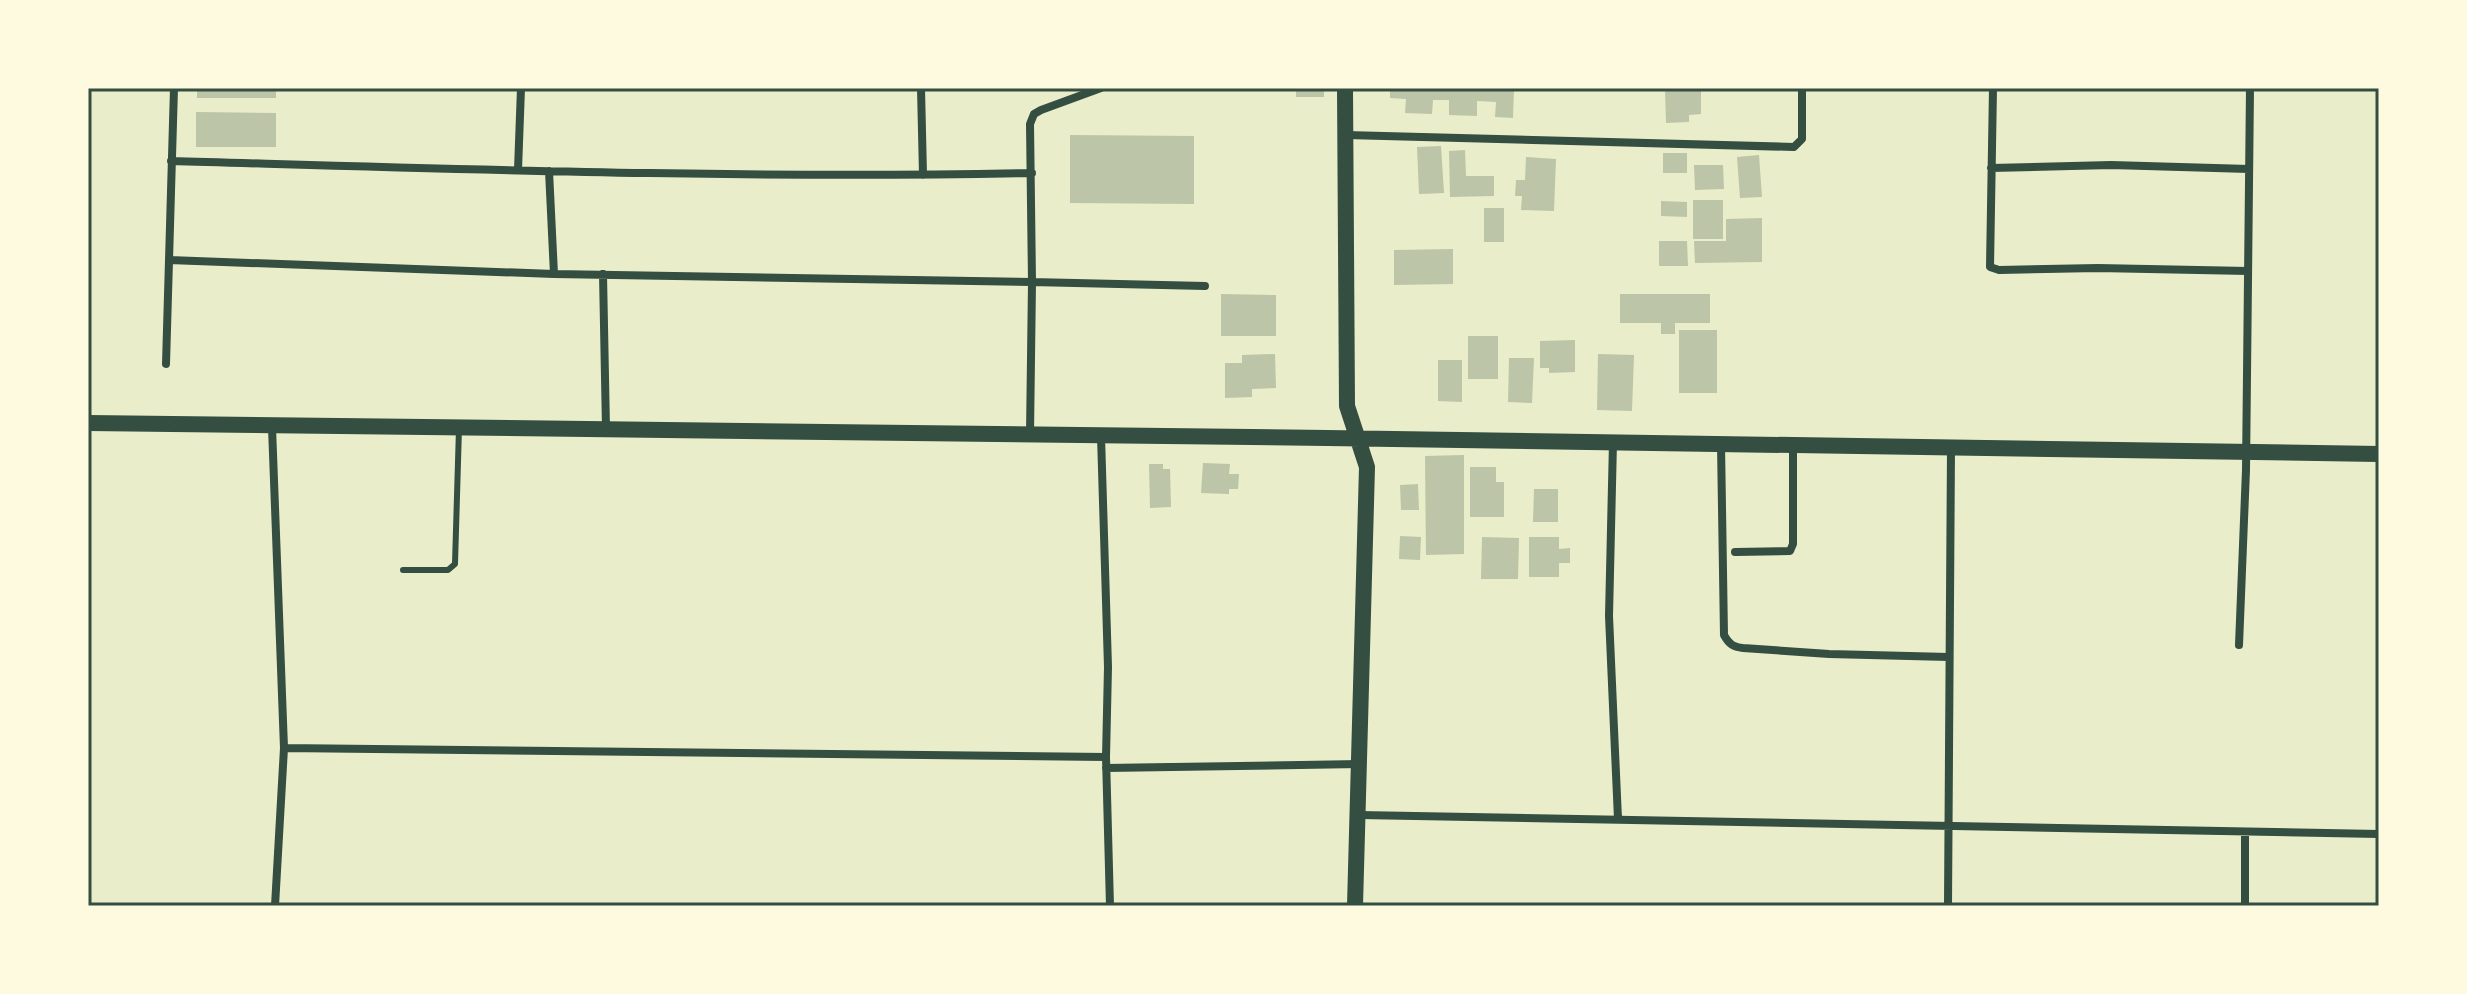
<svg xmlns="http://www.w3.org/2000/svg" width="2467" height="994" font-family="'Exo 2',sans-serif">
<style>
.building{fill:#bcc5a7}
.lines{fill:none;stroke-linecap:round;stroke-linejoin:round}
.service{stroke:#344e41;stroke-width:6}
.minor{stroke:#344e41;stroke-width:8}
.secondary{stroke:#344e41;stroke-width:16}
.neatline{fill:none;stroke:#344e41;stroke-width:3}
</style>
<rect width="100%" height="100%" fill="#e9edc9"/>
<path class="building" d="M197 88H276V98H197Z
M1296 88H1324V97H1296Z
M1390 88H1514L1513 118 1495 117 1496 102 1477 101V116L1449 115V100H1433L1432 114 1405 113 1406 99 1390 98Z
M1701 89V114L1689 115V122L1666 123 1665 90Z
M196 112 276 113V147H196Z
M1070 135 1194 136V204L1070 203Z
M1441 146 1444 193 1419 194 1417 147Z
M1465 150 1466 176H1494V196L1450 197 1449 151Z
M1663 153H1687V173H1663Z
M1759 155 1762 197 1740 198 1737 157Z
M1526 157 1556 159 1554 211 1521 210 1522 196H1515L1516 180H1525Z
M1694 165H1723L1724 189 1695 190Z
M1693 200H1723V239H1693Z
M1661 201 1687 202V217L1661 216Z
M1484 208H1504V242H1484Z
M1762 218V262L1695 263 1694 241H1726V219Z
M1659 241H1687L1688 266H1659Z
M1453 249V284L1394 285V250Z
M1221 294 1276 295V336H1221Z
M1620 294H1710V323H1675V334H1661V323H1620Z
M1679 330H1717V393H1679Z
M1468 336H1498V379H1468Z
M1575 340V372L1549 373V368H1540V341Z
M1275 354 1276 388 1252 389V397L1225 398V363H1242V355Z
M1598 354 1634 355 1632 411 1597 410Z
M1509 358H1534L1532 403 1508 402Z
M1438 360H1462V402L1438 401Z
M1464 455V554L1426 555 1425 456Z
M1203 463 1230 464 1229 474H1239L1238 489H1229V494L1201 493Z
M1149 464H1163V469H1170L1171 507 1150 508Z
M1470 467H1496V482H1504V517H1470Z
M1418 484 1419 510H1401L1400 485Z
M1534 489H1558V522H1533Z
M1400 536 1421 537 1420 560 1399 559Z
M1482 537 1519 538 1518 579H1481Z
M1529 537H1559V549L1570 548V563H1559V577H1529Z"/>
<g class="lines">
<path class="service" d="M403 570H448L455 564 459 428"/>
<path class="minor" d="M921 88 923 175
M1101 88 1041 110 1034 114 1030 124 1032 282 1205 286
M1993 88 1990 267 1999 270 2098 268 2248 271
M1346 135 1794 147 1802 139V88
M171 161C458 169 745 179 1032 173
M1991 168 2111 165 2249 169
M518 170 521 88
M549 171 554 274
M169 260 554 274 1032 282 1030 434
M603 274 606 429
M166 364 174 88
M272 427 284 748 275 906
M1101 436 1108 667 1106 757 1110 906
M1613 442 1609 616 1618 819
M1721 444 1724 635C1729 644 1733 647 1743 648L1829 654 1949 657
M1735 552 1790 551 1793 544V446
M2239 645 2246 470 2250 88
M284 748 1106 757
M1106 768 1360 764
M1359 815 2379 834
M2245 832V906
M1948 906 1951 448"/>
<path class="secondary" d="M1345 88 1347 406 1367 467 1355 906
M88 423 1327 438 2379 454"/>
</g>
<rect width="2467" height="994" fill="none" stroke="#fefae0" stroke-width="180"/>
<rect x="90" y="90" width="2287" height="814" class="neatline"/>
</svg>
